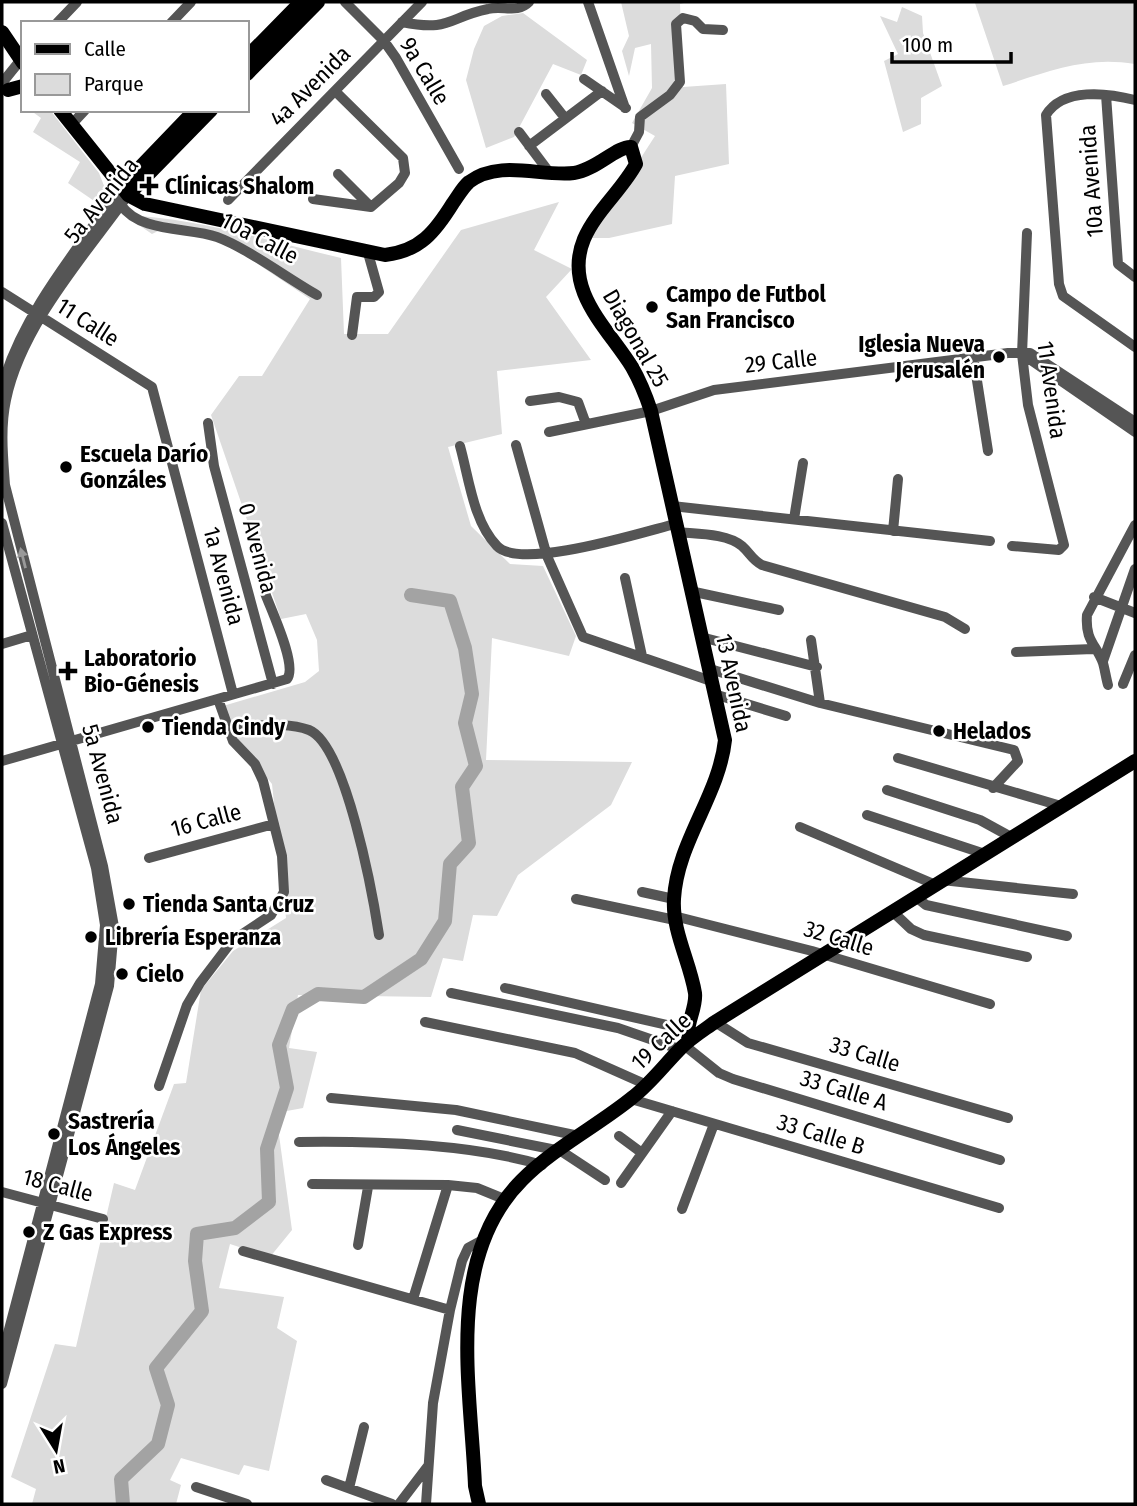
<svg xmlns="http://www.w3.org/2000/svg" width="1137" height="1506" font-family="'Fira Sans Condensed',sans-serif">
<style>
.green{fill:#dcdcdc}
.lines{fill:none;stroke-linecap:round;stroke-linejoin:round}
.river{stroke:#a3a3a3;stroke-width:14}
.minor{stroke:#555;stroke-width:10}
.major{stroke:#000;stroke-width:14}
.oneway{fill:#999}
.poi-dot{fill:#000;stroke:#fff;stroke-width:2.5}
.labels{text-anchor:middle;stroke-width:5;stroke-linejoin:round;paint-order:stroke}
.street-label{font-size:23px;fill:#000;stroke:#fff}
.poi-label{font-size:23px;font-weight:bold;fill:#000;stroke:#fff;text-anchor:start}
</style>
<rect width="100%" height="100%" fill="#fff"/>
<path class="green" d="M621 2H688L680 4 683 87 726 84 729 164 675 176 672 224 609 238H589L655 136 632 123 652 88 651 44 635 48 629 76 622 51 629 36Z
M1135 2V64C1086 56 1050 71 1003 86L975 3Z
M902 7 922 16 923 33 942 86 921 98V124L903 132 884 61 898 54 880 16 897 22Z
M523 13 587 60 581 75 553 64 514 137 486 148 466 80 474 49 484 26 502 16Z
M30 110H50L99 173 106 191 100 205 68 183 80 162 33 132 41 118Z
M559 202 534 250 572 269 546 297 591 360 497 371 502 434 448 447 471 526 510 564 543 566 576 636 569 656 492 638 486 760 632 762 611 805 518 875 497 916 473 915 463 961 443 958 431 997 298 995 289 1048 317 1052 303 1108 276 1113 292 1230 270 1257 230 1244 219 1288 284 1297 277 1328 297 1341 269 1471 244 1465 239 1475 181 1458 170 1480 181 1485 176 1504H32L36 1489 11 1477 55 1344 76 1347 114 1183 135 1190 174 1084 186 1083 201 990 233 951 286 918 272 784 236 738 223 706 305 682 319 671 317 640 306 614 281 619 211 415 239 376H262L310 299 228 244 168 226 152 234 124 215C197 218 270 241 341 258L344 334H388L461 230Z"/>
<g class="lines">
<path class="river" d="M123 1504 121 1479 158 1444 168 1405 156 1368 202 1311 195 1261 197 1234 235 1228 269 1202 267 1149 287 1088 279 1045 293 1009 318 994 364 997 421 959 445 921 450 864 469 843 462 787 476 766 465 723 472 694 465 648 450 601 411 595"/>
<path class="minor" d="M345 2 384 41 396 58 459 169
M588 2 625 108
M402 22C451 32 448 17 488 9 503 5 517 14 529 2
M57 23 77 2
M171 23 191 2
M584 79 626 108
M2 83 23 57
M335 91 403 158 405 173 399 183 371 207
M546 94 565 118
M1106 95 1118 264 1135 277
M1135 100C1108 93 1063 87 1046 115L1059 284 1063 296 1135 347
M71 125 85 110
M519 132 549 172
M529 146 602 91
M631 147 639 132 640 117 670 95 680 82 676 24 683 18 695 21 703 29 723 30
M338 174 371 207
M121 199V205C140 233 188 227 217 237 247 248 287 278 317 295
M313 199 371 207
M228 200 422 2
M2 292 152 387 233 694
M352 335 357 297H374L379 292 368 253
M1022 354 1135 432
M973 355 988 451
M2 386C24 311 78 249 122 186
M530 401 559 397 578 402 586 424
M208 423 214 466 273 684
M549 432 651 411 714 390 1008 353H1030L1135 422
M516 445 547 556 583 637 711 681
M460 446C469 478 473 521 497 546 520 571 643 532 675 524
M672 506 990 541
M794 519 803 463
M2 523 96 868 105 925 100 984 2 1356
M893 531 898 479
M677 532C696 534 727 533 742 546 750 553 752 560 762 565L945 617 965 629
M1012 546 1059 550 1064 545 1028 405 1022 354 1027 233
M625 578 642 656
M690 591 779 610
M1094 597 1135 613
M701 637 817 667
M811 640 820 703
M2 644 32 635
M1016 652 1093 649
M1103 661 1135 569
M707 668 820 703 1014 750 1018 761 993 788
M1123 684 1135 655
M1108 685C1106 678 1105 670 1103 663 1096 644 1085 641 1087 615L1135 525
M714 694 786 716
M228 727C252 727 286 721 309 730 346 745 373 896 379 935
M898 758 1061 806
M2 761 287 679C298 666 271 610 265 593
M887 790 980 820 1011 837
M867 815 985 854
M800 827 936 885
M149 858 274 824
M942 880 1073 894
M642 892 674 899
M916 897 926 905 1067 936
M576 899 675 920
M893 912 911 929 924 935 1027 957
M674 916 812 951 990 1004
M505 988 689 1030
M451 993 618 1028 679 1049
M425 1022 575 1053 647 1085
M715 1022 748 1043 1008 1118
M684 1045 719 1073 733 1079 1000 1160
M159 1086 187 1005 200 983 232 941 271 915 284 892 282 856 263 781 255 764 233 741 218 699
M331 1098 456 1110 579 1136
M631 1099 999 1208
M457 1130 561 1151 605 1180
M619 1136 642 1153
M299 1142C373 1141 472 1144 542 1165
M621 1183 672 1111
M312 1184 448 1185 477 1188 504 1199
M2 1192 103 1219
M682 1209 714 1124
M358 1245 368 1187
M243 1251 450 1310
M413 1299 448 1185
M2 1384 109 986 114 927 103 866 5 485C3 457 0 428 6 400 21 326 85 255 128 195
M326 1480 392 1504
M196 1487 247 1504
M349 1488 364 1427
M399 1504 428 1466
M426 1504 433 1403 450 1310 462 1261 468 1248 481 1241"/>
<path class="major" d="M2 32 23 63
M247 57 301 2
M247 74 318 2
M8 90 23 86
M60 110 128 195 145 204 385 255C420 251 435 232 453 203 458 196 463 187 469 182 500 159 541 177 574 173 596 170 617 146 631 147L636 164C622 190 596 211 584 239 563 290 607 327 632 367 640 381 646 396 651 411L725 740C719 796 677 842 674 899 672 931 690 962 695 993 697 1009 684 1026 689 1040
M122 186 195 110
M128 195 211 110
M479 1504 475 1486C471 1387 444 1258 522 1180 552 1149 599 1125 633 1097 651 1083 665 1064 681 1048 691 1038 704 1030 715 1022L1135 761"/>
</g>
<defs><path id="oneway-solid" d="M-6-.8H1V-3.2L6.5 0L1 3.2V.8H-6Z" transform="scale(1.75)"/></defs>
<use class="oneway" href="#oneway-solid" transform="translate(23 558) rotate(-104)"/>
<g class="poi-dot">
<path d="M145.5 175.5h7v7h7v7h-7v7h-7v-7h-7v-7h7z"/>
<circle cx="652" cy="307" r="7"/>
<circle cx="999" cy="357" r="7"/>
<circle cx="66" cy="467" r="7"/>
<path d="M64.5 660.5h7v7h7v7h-7v7h-7v-7h-7v-7h7z"/>
<circle cx="148" cy="727" r="7"/>
<circle cx="939" cy="731" r="7"/>
<circle cx="129" cy="904" r="7"/>
<circle cx="91" cy="937" r="7"/>
<circle cx="122" cy="974" r="7"/>
<circle cx="54" cy="1134" r="7"/>
<circle cx="29" cy="1232" r="7"/>
</g>
<g class="labels">
<g class="street-label">
<text transform="translate(425 71) rotate(59)" y="8">9a Calle</text>
<text transform="translate(310 86) rotate(-45)" y="8">4a Avenida</text>
<text transform="translate(1091 181) rotate(-94)" y="8">10a Avenida</text>
<text transform="translate(101 200) rotate(-51)" y="8">5a Avenida</text>
<text transform="translate(260 238) rotate(28)" y="8">10a Calle</text>
<text transform="translate(88 322) rotate(33)" y="8">11 Calle</text>
<text transform="translate(636 338) rotate(60)" y="8">Diagonal 25</text>
<text transform="translate(781 361) rotate(-6)" y="8">29 Calle</text>
<text transform="translate(1052 390) rotate(82)" y="8">11 Avenida</text>
<text transform="translate(258 548) rotate(75)" y="8">0 Avenida</text>
<text transform="translate(224 576) rotate(75)" y="8">1a Avenida</text>
<text transform="translate(734 683) rotate(78)" y="8">13 Avenida</text>
<text transform="translate(103 774) rotate(75)" y="8">5a Avenida</text>
<text transform="translate(206 820) rotate(-15)" y="8">16 Calle</text>
<text transform="translate(839 938) rotate(17)" y="8">32 Calle</text>
<text transform="translate(661 1041) rotate(-43)" y="8">19 Calle</text>
<text transform="translate(865 1054) rotate(17)" y="8">33 Calle</text>
<text transform="translate(844 1090) rotate(17)" y="8">33 Calle A</text>
<text transform="translate(821 1134) rotate(17)" y="8">33 Calle B</text>
<text transform="translate(58 1185) rotate(15)" y="8">18 Calle</text>
</g>
<g class="poi-label">
<text x="165" y="194">Clínicas Shalom</text>
<text x="666" y="302">Campo de Futbol<tspan x="666" dy="26">San Francisco</tspan></text>
<text x="985" y="352" text-anchor="end">Iglesia Nueva<tspan x="985" dy="26">Jerusalén</tspan></text>
<text x="80" y="462">Escuela Darío<tspan x="80" dy="26">Gonzáles</tspan></text>
<text x="84" y="666">Laboratorio<tspan x="84" dy="26">Bio-Génesis</tspan></text>
<text x="162" y="735">Tienda Cindy</text>
<text x="953" y="739">Helados</text>
<text x="143" y="912">Tienda Santa Cruz</text>
<text x="105" y="945">Librería Esperanza</text>
<text x="136" y="982">Cielo</text>
<text x="68" y="1129">Sastrería<tspan x="68" dy="26">Los Ángeles</tspan></text>
<text x="43" y="1240">Z Gas Express</text>
</g>
</g>
<rect width="1137" height="1506" fill="none" stroke="#000000" stroke-width="7"/>
<rect x="21" y="21" width="228" height="91" fill="#ffffff" stroke="#999999" stroke-width="2"/>
<rect x="35" y="44" width="35" height="10" fill="#000000" stroke="#999999" stroke-width="2"/>
<text x="84" y="56" font-size="21" fill="#000000">Calle</text>
<rect x="35" y="74" width="35" height="21" fill="#dcdcdc" stroke="#999999" stroke-width="2"/>
<text x="84" y="91" font-size="21" fill="#000000">Parque</text>
<g transform="translate(56 1450) rotate(169)" stroke="#ffffff" stroke-width="5" paint-order="stroke">
<path d="M0-5L12 26L0 18L-12 26Z" fill="#000000"/>
<text y="-10" font-size="19" font-weight="bold" text-anchor="middle" fill="#000000">N</text>
</g>
<path d="M892 52v10h119v-10" fill="none" stroke="#000000" stroke-width="3.5"/>
<text x="902" y="52" font-size="21" fill="#000000" stroke="#ffffff" stroke-width="5" paint-order="stroke">100 m</text>
</svg>
